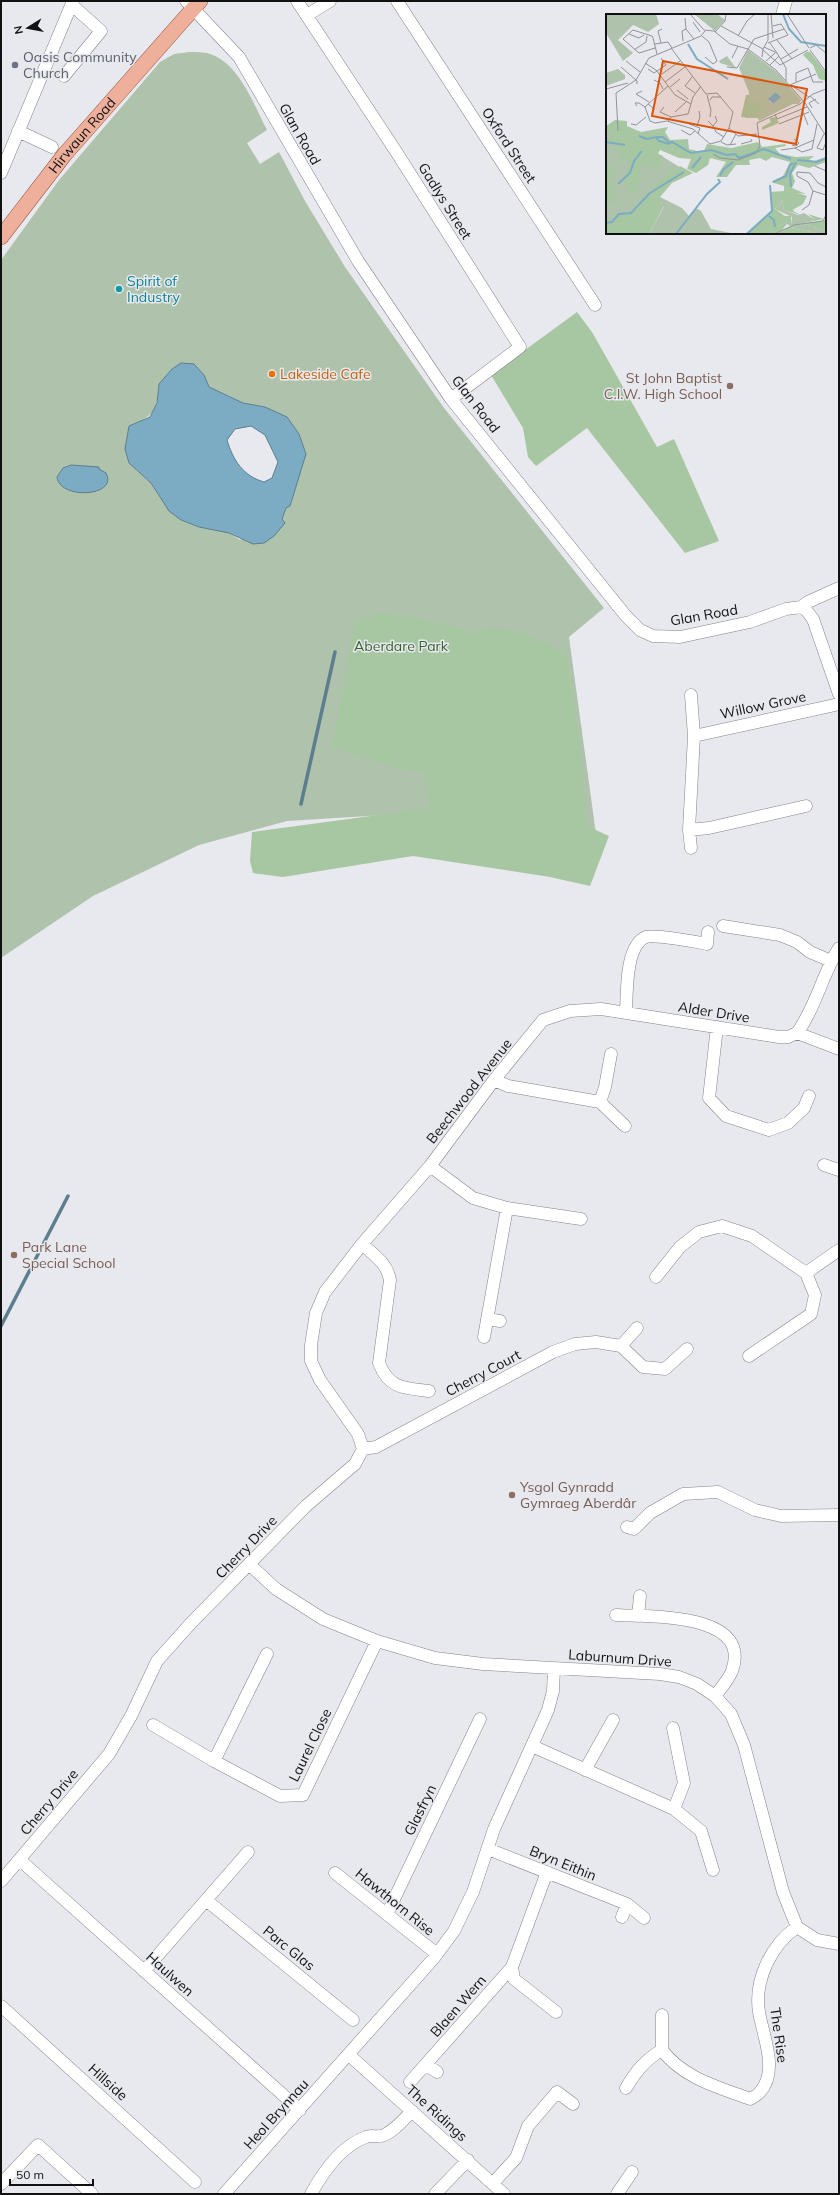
<svg xmlns="http://www.w3.org/2000/svg" width="840" height="2195" font-family="Mulish,sans-serif">
<style>
.green{fill:#afc2ac;fill-rule:evenodd}
.forest{fill:#a7c6a2}
.water{fill:#7cacc4;stroke:#5c7e8f;fill-rule:evenodd}
.lines{fill:none;stroke-linecap:round;stroke-linejoin:round}
.stream{stroke:#5c7e8f;stroke-width:3.5}
.minor-casing{stroke:#838389;stroke-width:13}
.major-casing{stroke:#995740;stroke-width:16}
.minor{stroke:#fff;stroke-width:12}
.major{stroke:#eeb09b;stroke-width:15}
.worship-dot{fill:#6b7280;stroke:#e8e9ef;stroke-width:1.5}
.culture-dot{fill:#0f9aa8;stroke:#e8e9ef;stroke-width:1.5}
.food-dot{fill:#e8710a;stroke:#e8e9ef;stroke-width:1.5}
.education-dot{fill:#8d6e63;stroke:#e8e9ef;stroke-width:1.5}
.labels{text-anchor:middle;stroke-width:3;stroke-linejoin:round;paint-order:stroke}
.worship-label{font-size:14px;fill:#5b616d;stroke:#e8e9ef;text-anchor:start}
.street-label{font-size:14px;fill:#111113;stroke:#e8e9ef}
.culture-label{font-size:14px;fill:#0d838f;stroke:#e8e9ef;text-anchor:start}
.food-label{font-size:14px;fill:#c56008;stroke:#e8e9ef;text-anchor:start}
.education-label{font-size:14px;fill:#785e54;stroke:#e8e9ef;text-anchor:start}
.park-label{font-size:14px;fill:#366230;stroke:#e8e9ef}
.inset-river{fill:none;stroke:#7cacc4;stroke-width:2}
.inset-road{fill:none;stroke:#929397;stroke-width:1}
.view{fill:#dd550c;fill-opacity:0.15;stroke:#dd550c;stroke-width:2}
.inset-edge{fill:none;stroke:#111113;stroke-width:2}
</style>
<rect width="100%" height="100%" fill="#e8e9ef"/>
<path class="green" d="M189 52C195 52 204 52 210 54 239 63 254 105 267 130L247 143 260 164 279 152 305 201 345 267 444 408 604 608 569 637 596 834 401 814 287 821 199 845 93 896 1 958V260L59 180 160 62 174 54ZM204 375 209 387 243 403 265 407 298 476 290 506 286 507 282 519 240 540 229 533 199 527 181 520 159 496 151 483 136 470 129 426C156 414 156 413 159 384Z"/>
<path class="forest" d="M577 312 592 332 657 447 674 439 719 541 685 553 587 428 536 466 528 457 523 428 491 375Z
M384 612 448 625 473 633C499 617 542 642 566 653L579 740 587 826 609 836 590 886 550 877 413 856 283 877 253 873 250 861 252 832 430 808 423 771 398 769 333 747 355 622Z"/>
<path class="water" d="M181 363 194 364 204 375 209 387 243 403 265 407 287 417 299 434 306 454 290 506 286 508 282 519 285 523 274 536 264 543 253 544 229 533 199 527 181 520 169 511 151 483 129 463 125 449 129 426 150 417 157 403 159 384 172 369ZM251 426 265 435 278 462 272 478 264 482C243 476 233 460 227 440L235 429Z
M71 465 99 467V469L106 473C119 497 59 500 57 477L63 468Z"/>
<g class="lines">
<path class="stream" d="M301 804 335 652
M1 1326 68 1196"/>
<g class="minor-casing">
<path id="minor" d="M186 1 239 57 358 261 451 399 626 616 640 630 653 636 680 637 750 622 786 609 801 607 808 602 839 588
M297 1 397 153 520 347 451 399
M397 1 595 305
M307 15 330 1
M782 15 786 1
M64 76 101 31 72 5
M18 131 52 147
M1 173 73 1
M801 607 806 610 813 619 839 694
M691 695 694 736 689 830 691 848
M694 736 839 704
M689 830 709 828 806 806
M723 926 780 935 797 942 810 952 831 961
M626 1013C627 994 625 945 646 937 653 934 697 942 707 944L708 932
M717 1027 709 1098 726 1116 769 1130 788 1123 804 1108 809 1096
M797 1033C816 1007 822 975 839 948
M797 1033 839 1049
M494 1080 508 1086 600 1102 625 1126
M600 1102 605 1087 611 1054
M824 1165 839 1170
M430 1166 473 1198 507 1208 581 1219
M362 1244C375 1256 387 1263 390 1280L379 1363C389 1389 404 1388 429 1391
M806 1273 839 1250
M656 1277 680 1247 699 1232 722 1226 752 1236 806 1273 815 1295 811 1314 749 1356
M487 1319 500 1321
M484 1337 507 1208
M621 1346 637 1328
M363 1449 376 1447 553 1352 575 1344 596 1342 621 1346 643 1367 665 1369 687 1349
M627 1527 634 1529 650 1513 683 1494 718 1492 755 1510 781 1516 839 1515
M250 1565 276 1589 323 1619 377 1641 435 1658 483 1664 660 1674 679 1677 697 1684 715 1696 731 1714 744 1745 783 1892 797 1927 817 1940 839 1944
M616 1615C649 1617 753 1612 732 1671 729 1679 721 1688 715 1696
M638 1616 640 1596
M153 1725 214 1761 280 1796 303 1795 377 1641
M673 1728 684 1783 674 1809
M532 1746 674 1809 701 1831 713 1870
M214 1761 267 1654
M585 1770 613 1720
M488 1849 627 1904 644 1918
M20 1860 300 2110
M547 1872 512 1967 514 1979 556 2012
M335 1873 437 1954
M1 1881 109 1754 131 1716 157 1661 191 1623 306 1506 355 1464 363 1449 358 1434 320 1380 311 1361V1345L316 1313 325 1292 362 1244 430 1166 494 1080 543 1020 570 1011 601 1009 779 1037H788L797 1033
M206 1900 353 2020
M387 1914 480 1719
M622 1917 627 1904
M144 1971 248 1852
M1 2006 195 2182
M662 2050C683 2078 718 2087 750 2099 753 2097 758 2095 760 2092 779 2071 763 2036 759 2012 754 1980 771 1945 797 1927
M349 2055 504 2194
M427 2065 437 2072
M410 2082 512 1967
M626 2088C636 2071 645 2060 662 2050V2015
M493 2183 516 2158 528 2126 557 2092 573 2104
M1 2184 38 2145 92 2194
M224 2194 434 1958 454 1931 473 1892 494 1829 548 1710 553 1691 554 1669
M311 2194C323 2172 341 2146 366 2137 370 2135 376 2137 381 2136 393 2133 404 2119 412 2111
M435 2194 468 2160
M617 2194 632 2172"/>
</g>
<g class="major-casing">
<g id="major">
<path id="s1" d="M1 237 65 154 200 1"/>
</g>
</g>
<use href="#minor" class="minor"/>
<use href="#major" class="major"/>
</g>
<circle class="worship-dot" cx="15" cy="65" r="4"/>
<circle class="culture-dot" cx="119" cy="289" r="4"/>
<circle class="food-dot" cx="272" cy="374" r="4"/>
<g class="education-dot">
<circle cx="730" cy="386" r="4"/>
<circle cx="14" cy="1255" r="4"/>
<circle cx="512" cy="1495" r="4"/>
</g>
<g class="labels">
<g class="worship-label">
<text x="23" y="62">Oasis Community<tspan x="23" dy="16">Church</tspan></text>
</g>
<g class="street-label">
<text transform="translate(300 134) rotate(60)" y="5">Glan Road</text>
<text dy="5" stroke="none"><textPath href="#s1" startOffset="130">Hirwaun Road</textPath></text>
<text transform="translate(509 145) rotate(57)" y="5">Oxford Street</text>
<text transform="translate(445 201) rotate(58)" y="5">Gadlys Street</text>
<text transform="translate(476 404) rotate(52)" y="5">Glan Road</text>
<text transform="translate(704 615) rotate(-10)" y="5">Glan Road</text>
<text transform="translate(763 705) rotate(-12)" y="5">Willow Grove</text>
<text transform="translate(714 1012) rotate(9)" y="5">Alder Drive</text>
<text transform="translate(469 1091) rotate(-52)" y="5">Beechwood Avenue</text>
<text transform="translate(483 1373) rotate(-28)" y="5">Cherry Court</text>
<text transform="translate(246 1547) rotate(-46)" y="5">Cherry Drive</text>
<text transform="translate(620 1658) rotate(4)" y="5">Laburnum Drive</text>
<text transform="translate(310 1745) rotate(-64)" y="5">Laurel Close</text>
<text transform="translate(49 1802) rotate(-50)" y="5">Cherry Drive</text>
<text transform="translate(420 1810) rotate(-64)" y="5">Glasfryn</text>
<text transform="translate(563 1863) rotate(22)" y="5">Bryn Eithin</text>
<text transform="translate(395 1902) rotate(39)" y="5">Hawthorn Rise</text>
<text transform="translate(289 1948) rotate(39)" y="5">Parc Glas</text>
<text transform="translate(170 1974) rotate(42)" y="5">Haulwen</text>
<text transform="translate(458 2006) rotate(-49)" y="5">Blaen Wern</text>
<text transform="translate(779 2035) rotate(82)" y="5">The Rise</text>
<text transform="translate(108 2082) rotate(42)" y="5">Hillside</text>
<text transform="translate(437 2113) rotate(42)" y="5">The Ridings</text>
<text transform="translate(276 2114) rotate(-48)" y="5">Heol Brynnau</text>
</g>
<g class="culture-label">
<text x="127" y="286">Spirit of<tspan x="127" dy="16">Industry</tspan></text>
</g>
<g class="food-label">
<text x="280" y="379">Lakeside Cafe</text>
</g>
<g class="education-label">
<text x="722" y="383" text-anchor="end">St John Baptist<tspan x="722" dy="16">C.I.W. High School</tspan></text>
<text x="22" y="1252">Park Lane<tspan x="22" dy="16">Special School</tspan></text>
<text x="520" y="1492">Ysgol Gynradd<tspan x="520" dy="16">Gymraeg Aberdâr</tspan></text>
</g>
<g class="park-label">
<text x="401" y="651">Aberdare Park</text>
</g>
</g>
<g transform="translate(606 14)">
<rect width="220" height="220" fill="#e8e9ef"/>
<path d="M0 0H50L53 10 42 18 27 11 12 26 27 39 17 47 0 19ZM88 0H111L119 6 109 17ZM142 36 171 58 195 86 193 90H187L153 107 152 104H139L143 78 133 54ZM169 78 173 84 167 90 163 87V84ZM121 42 130 54 114 49 113 47ZM12 55 19 61V65L0 72V59ZM0 116 9 122 7 126 2 124 54 141 75 154 22 201 0 209ZM54 183 76 194 83 202 90 194 95 197 105 215 130 220H43L58 193 54 189ZM176 186 178 196 192 201 198 199 209 206 185 211 186 203 169 195ZM201 210 220 218V220H204L210 219 185 214Z" fill="#afc2ac" fill-rule="evenodd"/>
<path d="M200 38H204L220 59V67L213 65 207 51 197 41ZM140 81H143V93L148 88 156 91 151 104 135 103ZM170 103 173 109 156 116V113L165 108 163 104ZM9 106 21 107V112L35 118 62 113 59 118 64 126 82 125 83 135 95 138 98 137 101 130 125 134 152 128 156 133 179 130 180 132 169 134 174 140 190 143 208 142 203 146 208 147 220 143V148L203 154 192 151 186 159 189 167 186 174 200 180 191 179 201 182 197 190 188 195 187 197 195 201 178 196 176 186 169 195 179 202H185V210L209 206 202 200 218 205 184 212 181 210 176 216 166 220H139L166 196 164 178 178 177V172L165 168 177 162 184 148 166 143 160 147 154 144 143 146 144 151H130L121 163H110L120 148 104 144 102 151 90 159 81 155 85 145 73 144 54 136 52 140 57 142 50 155 35 150 30 179 20 177 21 170 17 165 27 151 22 152 23 143H20L15 153 14 140 8 134 9 131 0 129 1 124H9L0 117V112ZM0 146 9 157 7 173 9 188 0 189ZM74 152 87 159 66 169 54 183V189L58 192 43 220H0V208L13 200H22L31 194 38 181ZM220 206V218L201 210 185 214 211 219 170 220 185 212Z" fill="#a7c6a2"/>
<path d="M169 78 175 83 167 90 162 85Z" fill="#7cacc4"/>
<path class="inset-river" d="M177 0 183 15 195 28 220 32M82 30 91 45 122 65M33 122 41 125 50 123 53 127 62 130 66 128 85 139 105 136 121 141 129 140 133 144 158 135 185 145M50 123H57L64 129M0 128 19 131M191 146 211 148 220 144M86 154 95 143M114 162 117 156 127 148M167 168 180 162 184 151 187 149M12 170 24 159 28 147 36 137M185 173 184 160 190 148M163 202 168 206 169 213M0 209 6 208 13 200 25 199 44 179 78 158M70 220 101 180 114 168 112 165M141 220 166 197 164 171"/>
<path class="inset-road" d="M84 0 98 16 108 17 124 30 142 35 170 56 199 89 220 122M165 0 167 24M181 0 203 34M79 4 80 15 88 25M87 8 94 18M115 12 157 35M109 18 119 7 120 0M23 20 33 24 38 21M96 22 103 28 111 47 107 50 99 43M132 22 141 7 149 0M171 26 186 45M77 27 76 17 80 15M55 29 52 17 56 15M162 29 182 21 175 10 167 12M164 29 171 39M49 30 62 28 66 34M158 33 171 39 180 54V67M49 34 33 39 17 25 27 16 46 22 47 24 51 40M204 34 210 31 220 39M28 36 40 28 41 22M157 36 174 51 202 36M204 36 220 58M156 43 157 35 162 26V0M126 44 132 32M175 45 192 35M20 47 34 58M160 47 169 39M39 49 50 56 69 81 85 90M164 51 173 42M15 53 31 67V70M121 53 131 54 148 25 178 15M42 55 48 59 60 51 55 44M56 60 74 47M86 63 79 72 89 79M30 66 43 44 95 22 99 17M48 66 54 69 57 75M59 68 79 53M190 68V59L202 54 207 68H217M184 71 210 60M185 71 203 83M62 72 39 93 44 107 49 109 61 107 87 115 104 130 115 127 123 114 127 98 111 79 100 80 65 34M64 73 74 65M0 75 22 69M71 76 82 85M36 77 30 80 43 88M101 81 105 96 104 103M204 82 213 90M104 86 106 83H115M42 90 47 94 46 100M31 92 29 89H33L39 93M58 93 54 98 65 103M206 94 203 89 210 85M196 96 202 111M69 98 80 88M169 100 171 105 201 93M62 107 65 103 82 100 87 83 95 72M102 107 107 112 111 107 109 102M25 110 30 111 40 103M83 110 94 114 92 120M173 110 203 98M91 112 94 103 93 97M107 112 110 118 118 123M123 114 132 122 151 120M75 116 84 121 89 117M12 117 10 79 30 66M218 120 211 134 217 136 220 128M115 128 121 131 130 130M135 130 146 127 145 125M124 131 130 120M186 131 190 132 193 129 188 125M189 134 196 138 206 135 211 110M175 136 189 134 208 126M107 140 114 144 132 146 150 139 154 132 151 109 194 90 207 80 220 75M209 152 220 157M220 173 212 169 204 159 191 158V162L202 168 207 177 220 181M196 196 203 191 207 177M168 220 188 211 217 207 220 201"/>
<path class="view" d="M57 47 201 75 190 130 46 102Z"/>
<rect width="220" height="220" class="inset-edge"/>
</g>
<rect width="840" height="2195" fill="none" stroke="#111113" stroke-width="4"/>
<g transform="translate(28 28) rotate(259)" stroke="#e8e9ef" stroke-width="3" paint-order="stroke">
<path d="M0-3L7 15L0 10L-7 15Z" fill="#111113"/>
<text y="-6" font-size="11" font-weight="bold" text-anchor="middle" fill="#111113">N</text>
</g>
<path d="M10 2179v6h83v-6" fill="none" stroke="#111113" stroke-width="2"/>
<text x="16" y="2179" font-size="12" fill="#111113" stroke="#e8e9ef" stroke-width="3" paint-order="stroke">50 m</text>
</svg>
